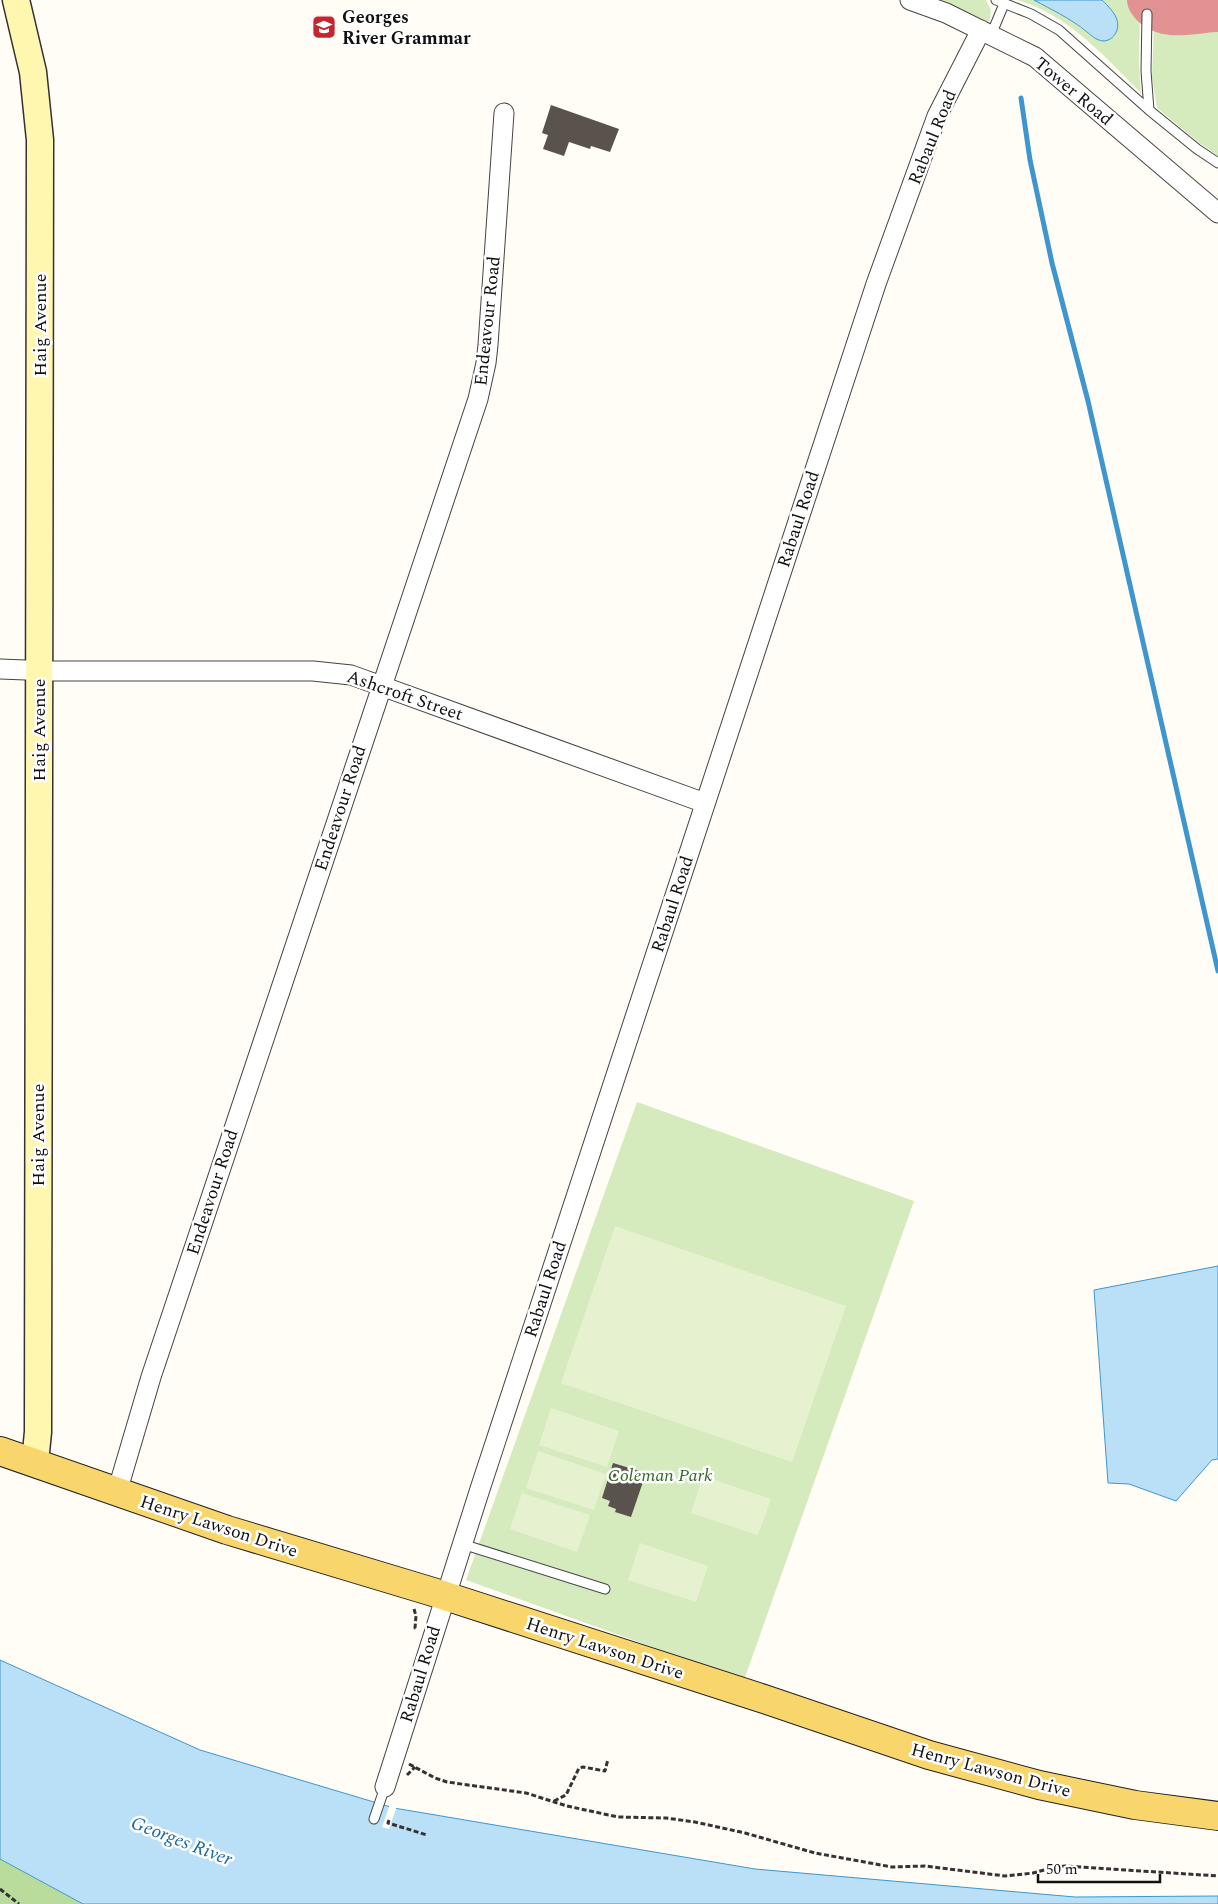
<svg xmlns="http://www.w3.org/2000/svg" width="1218" height="1904" font-family="Spectral,serif">
<style>
.green{fill:#d5ebbd}
.forest{fill:#b9dc9c}
.pitch{fill:#e6f2cf}
.water{fill:#b9e0f7;stroke:#3f96cf}
.pier{fill:#fffdf5}
.lines{fill:none;stroke-linecap:round;stroke-linejoin:round}
.stream{stroke:#3f96cf;stroke-width:5}
.taxiway{stroke:#e29292;stroke-width:44}
.building{fill:#5a524d}
.service-casing{stroke:#444;stroke-width:11}
.minor-casing{stroke:#444;stroke-width:21}
.secondary-casing{stroke:#333;stroke-width:29}
.primary-casing{stroke:#222;stroke-width:30}
.path{stroke:#333;stroke-width:3;stroke-dasharray:5 2.5;stroke-linecap:butt}
.service{stroke:#fff;stroke-width:9}
.minor{stroke:#fff;stroke-width:19}
.secondary{stroke:#fff6b0;stroke-width:26}
.primary{stroke:#f9d66b;stroke-width:28}
.labels{text-anchor:middle;stroke-width:5;stroke-linejoin:round;paint-order:stroke}
.poi-label{font-size:18px;font-weight:bold;fill:#111;stroke:#fff;text-anchor:start}
.street-label{font-size:18px;fill:#111;stroke:#fff}
.park-label{font-size:18px;font-style:italic;fill:#2f6b1f;stroke:#fff}
.water-label{font-size:19px;font-style:italic;fill:#1768a6;stroke:#fff}
</style>
<rect width="100%" height="100%" fill="#fffdf5"/>
<path class="green" d="M936 0H986L991 10 989 25Z
M1017 0H1034L1066 17 1096 39 1112 11 1102 0H1134L1140 10 1139 65 1141 93C1104 56 1069 15 1017 0Z
M1198 22 1210 23 1218 26V156L1198 142 1157 108 1152 77 1154 23 1162 25Z
M637 1102 914 1201 744 1680 466 1580Z"/>
<path class="forest" d="M0 1859 83 1904H0Z"/>
<path class="pitch" d="M615 1226 846 1306 792 1462 561 1383Z
M551 1408 619 1431 607 1467 539 1445Z
M538 1451 606 1474 594 1510 526 1488Z
M703 1476 771 1499 758 1535 691 1513Z
M522 1493 590 1515 577 1552 510 1529Z
M640 1543 708 1566 696 1602 628 1580Z"/>
<path class="water" d="M1034 0H1102C1109 7 1121 18 1117 30 1115 36 1110 41 1103 41 1096 40 1092 36 1087 32 1070 18 1052 10 1034 0Z
M1218 1266V1459L1212 1460 1176 1501 1129 1484 1108 1483 1094 1290Z
M0 1660 200 1750 394 1808 755 1869 1075 1897 1218 1896V1904H83L0 1859Z"/>
<path class="pier" d="M390 1804 397 1806 389 1829 382 1827Z"/>
<g class="lines">
<path class="stream" d="M1021 98 1030 160 1052 263 1088 401 1218 971"/>
<path class="taxiway" d="M1149 0C1162 22 1196 10 1218 10"/>
</g>
<path class="building" d="M551 105 619 129 610 152 591 146 590 149 569 142 564 156 543 149 548 135 542 133Z
M613 1463 646 1473 631 1517 615 1512 616 1509 608 1506 610 1501 602 1498Z"/>
<g class="lines">
<g class="service-casing">
<path id="service" d="M996 0 1031 14 1059 30 1149 110 1197 149 1218 163
M1147 14 1146 71 1149 110
M991 35 1004 4
M462 1544 605 1589
M374 1819 385 1787"/>
</g>
<g class="minor-casing">
<path id="minor" d="M910 0 946 13 1035 57 1218 213
M0 669 51 671H313L351 675 705 803
M117 1492 151 1377 478 399 486 363 488 345 504 113
M385 1787 480 1489 876 284 937 116 981 30"/>
</g>
<g class="secondary-casing">
<path id="secondary" d="M16 0 33 72 40 140 38 1432 35 1462"/>
</g>
<g class="primary-casing">
<path id="primary" d="M0 1451 227 1530 433 1592 767 1700 929 1755 1039 1785 1135 1805 1218 1816"/>
</g>
<path class="path" d="M414 1609 416 1616 415 1628 417 1629
M409 1764 435 1778 447 1782 526 1793 567 1806 618 1817 666 1818 695 1822 745 1833 815 1853 892 1867 925 1866 1005 1876 1033 1873 1055 1867 1065 1866 1218 1876
M407 1775 415 1767
M554 1801 566 1795 579 1768 583 1767 605 1771 608 1759
M389 1820 388 1823 427 1835
M0 1889 19 1904"/>
<use href="#service" class="service"/>
<use href="#minor" class="minor"/>
<use href="#secondary" class="secondary"/>
<use href="#primary" class="primary"/>
</g>
<defs>
<g id="school-square" transform="scale(1.25)"><rect x="-9" y="-9" width="18" height="18" rx="4" fill="#c4262e" stroke="#fff"/><path d="M0-5L7-2L0 1L-7-2ZM-4 1L0 2.5L4 1V4Q0 6-4 4Z" fill="#fff"/></g>
</defs>
<g fill-rule="evenodd">
<use href="#school-square" x="324" y="27"/>
</g>
<g class="labels">
<g class="poi-label">
<text x="342" y="23">Georges<tspan x="342" dy="21">River Grammar</tspan></text>
</g>
<g class="street-label">
<text transform="translate(1074 91) rotate(40)" y="6">Tower Road</text>
<text transform="translate(932 137) rotate(-68)" y="6">Rabaul Road</text>
<text transform="translate(487 321) rotate(-84)" y="6">Endeavour Road</text>
<text transform="translate(40 325) rotate(-90)" y="6">Haig Avenue</text>
<text transform="translate(798 519) rotate(-72)" y="6">Rabaul Road</text>
<text transform="translate(405 695) rotate(19)" y="6">Ashcroft Street</text>
<text transform="translate(39 730) rotate(-90)" y="6">Haig Avenue</text>
<text transform="translate(340 808) rotate(-72)" y="6">Endeavour Road</text>
<text transform="translate(672 904) rotate(-72)" y="6">Rabaul Road</text>
<text transform="translate(38 1135) rotate(-90)" y="6">Haig Avenue</text>
<text transform="translate(212 1192) rotate(-72)" y="6">Endeavour Road</text>
<text transform="translate(545 1289) rotate(-72)" y="6">Rabaul Road</text>
<text transform="translate(219 1526) rotate(18)" y="6">Henry Lawson Drive</text>
<text transform="translate(605 1648) rotate(18)" y="6">Henry Lawson Drive</text>
<text transform="translate(420 1674) rotate(-73)" y="6">Rabaul Road</text>
<text transform="translate(991 1770) rotate(15)" y="6">Henry Lawson Drive</text>
</g>
<g class="park-label">
<text x="660" y="1481">Coleman Park</text>
</g>
<g class="water-label">
<text transform="translate(182 1840) rotate(21)" y="7">Georges River</text>
</g>
</g>
<path d="M1038 1874v8h122v-8" fill="none" stroke="#111111" stroke-width="2.5"/>
<text x="1046" y="1874" font-size="15" fill="#111111" stroke="#ffffff" stroke-width="4" paint-order="stroke">50 m</text>
</svg>
